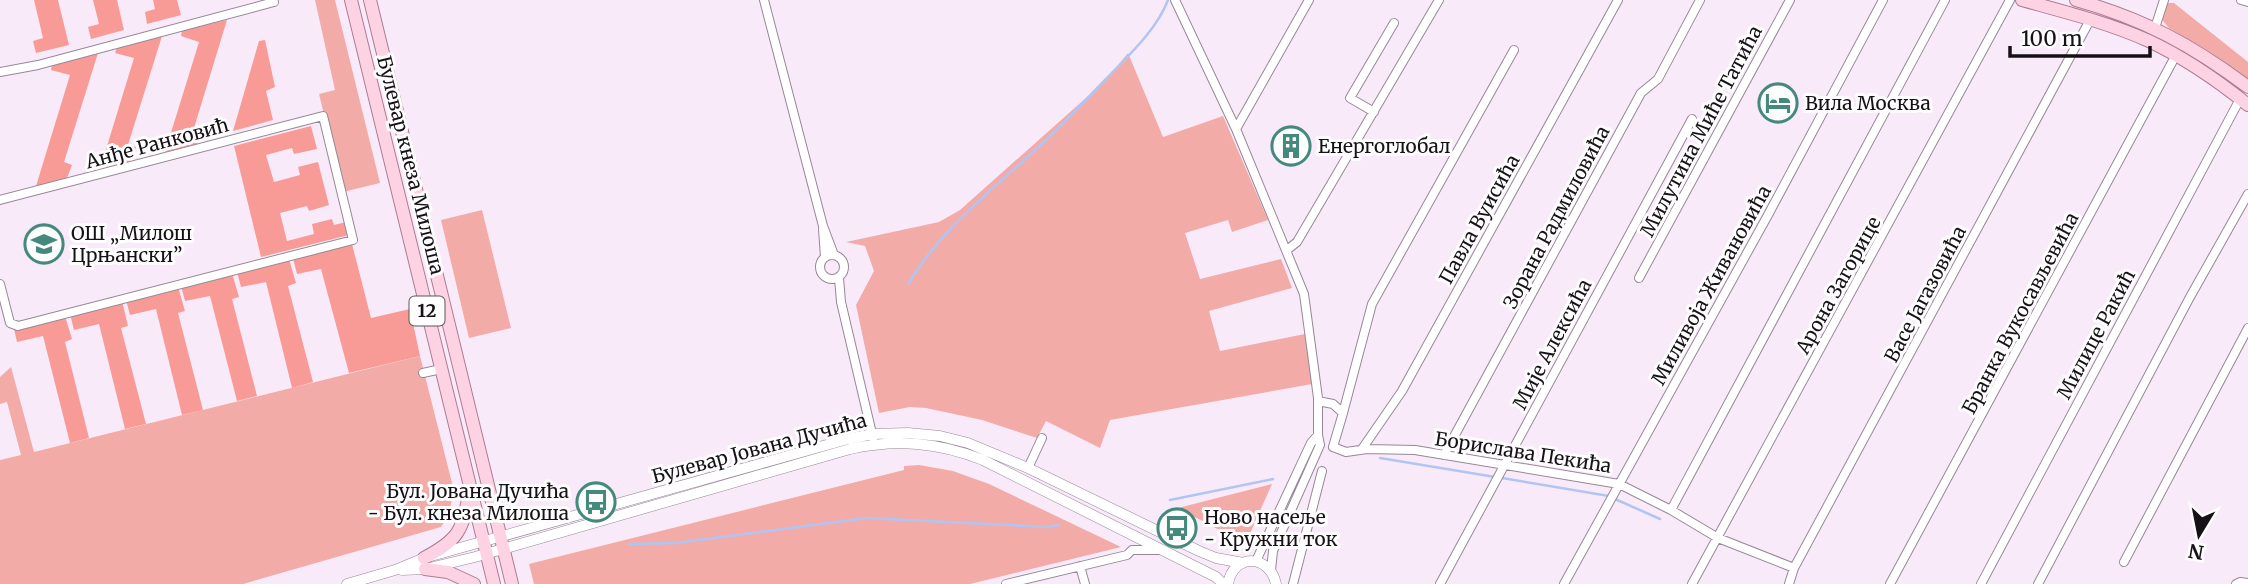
<svg xmlns="http://www.w3.org/2000/svg" width="2248" height="584" font-family="Merriweather,serif">
<style>
.green{fill:#f3aba7}
.forest{fill:#f89b97}
.lines{fill:none;stroke-linecap:round;stroke-linejoin:round}
.stream{stroke:#b1c5f2;stroke-width:2.5}
.minor-casing{stroke:#968896;stroke-width:10}
.tertiary-casing{stroke:#968896;stroke-width:11}
.primary-casing{stroke:#ac7c90;stroke-width:14}
.minor{stroke:#fff;stroke-width:8}
.tertiary{stroke:#fff;stroke-width:10}
.primary{stroke:#fdd3e4;stroke-width:12}
.labels{text-anchor:middle;stroke-width:6;stroke-linejoin:round;paint-order:stroke}
.shield{fill:#fdfdfd;stroke:#5b585b;stroke-width:2}
.shield-label{font-size:18px;font-weight:bold;fill:#161116}
.poi-label{font-size:19px;fill:#161116;stroke:#fdfdfd;text-anchor:start}
.street-label{font-size:19px;fill:#161116;stroke:#fdfdfd}
</style>
<rect width="100%" height="100%" fill="#f9eafa"/>
<path class="green" d="M315 0H335L380 183 343 192 319 94 335 90Z
M2167 3H2174L2248 62V80L2210 52 2169 28 2162 20Z
M1128 53 1163 137 1223 116 1268 220 1232 232 1228 220 1185 233 1200 279 1281 259 1292 288 1209 311 1220 351 1305 334 1312 384 1110 420 1100 448 1046 421 1037 438 982 420 926 408 910 407 879 413 856 305 874 271 865 246 846 242 939 222 960 210 1106 80Z
M482 210 511 328 469 338 441 220Z
M420 356 452 483C453 500 451 513 441 527L243 584H0V460L21 455 7 402 0 404V377L11 367 34 452Z
M919 465 953 471 989 484 1121 547 970 584H534L529 564 904 470V466Z
M1272 484 1248 538 1238 540 1178 508Z"/>
<path class="forest" d="M34 0H58L69 45 36 53 33 41 43 38Z
M93 0H117L124 30 91 39 88 27 99 24Z
M153 0H177L181 15 147 24 145 12 155 9Z
M227 20 194 128 202 131 197 144 165 152 199 42 181 36 182 30Z
M162 36 128 145 136 147 131 161 100 169 134 58 115 53 117 47Z
M265 40 275 87 266 91 273 120 233 131 259 41Z
M98 53 64 162 72 165 67 178 36 186 70 75 51 70 52 64Z
M311 126 317 149 294 154 292 148 266 155 274 182 300 175 298 167 318 162 329 205 309 211 307 206 280 213 287 241 314 234 312 224 332 219 334 225 346 222 349 235 261 257 234 146Z
M352 244 371 318 410 309 420 356 349 373 321 269 297 274 293 258Z
M289 259 296 283 288 286 313 382 292 388 266 282 241 287 237 272Z
M232 273 239 297 232 299 257 396 237 401 210 296 185 301 181 286Z
M178 287 185 311 178 313 203 410 182 415 156 309 130 315 126 300Z
M122 301 128 326 121 328 146 424 125 429 99 324 74 330 70 314Z
M65 316 72 339 65 342 89 438 70 443 43 336 17 342 14 329Z"/>
<g class="lines">
<path class="stream" d="M908 284C942 227 997 186 1045 141 1067 121 1088 97 1109 76 1130 54 1157 29 1168 0
M1380 458 1495 477
M1502 478 1609 496
M1615 499 1660 519
M1170 500 1273 479
M628 544 675 543 867 518 1048 527 1059 525"/>
<g class="minor-casing">
<path id="minor" d="M764 0 823 226 834 255
M1175 0 1236 129 1304 294 1318 398V435L1320 445 1273 551 1271 570
M2241 0 2248 2
M2155 28 2164 0
M0 72 38 65 274 2
M1374 112 1350 98 1394 23
M1236 129 1309 0
M0 200 323 116 353 240 18 326 10 323 0 284
M823 229 825 257
M1287 250 1297 242 1439 0
M820 267a12 12 0 1 1 24 0a12 12 0 1 1-24 0Z
M839 278 841 302 873 438
M1639 278 1790 0
M423 373 441 369
M1318 401 1333 404 1343 413 1333 447 1346 452 1367 449 1415 450 1619 484 1671 510 1718 538 1794 568
M1343 413 1372 304 1514 50
M1362 449 1402 391 1618 0
M1444 455 1641 93 1658 79 1700 0
M1028 468 1042 438
M1671 510 1945 0
M1256 561 1311 443 1318 435
M2124 562 2248 328
M1080 566 1085 584
M1006 584 1127 555 1132 550H1161
M1293 584 1322 471
M1440 584 1692 119
M1564 584 1768 215 1883 0
M1692 584 2010 0
M1789 584 1794 568 2090 20
M1890 584 2176 55
M1981 584 2240 99
M2038 584 2190 297 2248 194
M2236 584 2240 582 2248 583"/>
</g>
<g class="tertiary-casing">
<path id="tertiary" d="M402 570 425 569 475 557 850 449C896 439 938 442 983 460L1216 577 1223 584
M347 584 395 570 424 558 848 439 873 434 908 433 940 436 968 443 1028 468 1199 551 1216 558 1243 563
M1228 584C1233 553 1270 554 1276 584"/>
</g>
<g class="primary-casing">
<path id="primary" d="M351 0 494 584
M370 0 512 584
M2022 0C2065 12 2109 23 2149 41 2185 58 2217 80 2248 105
M2076 0C2144 19 2192 45 2248 87
M424 558C458 540 463 531 469 493
M425 569 448 572 474 584"/>
</g>
<use href="#minor" class="minor"/>
<use href="#tertiary" class="tertiary"/>
<use href="#primary" class="primary"/>
</g>
<defs>
<g id="hotel-ring" transform="scale(2.0125)"><circle r="9.5" fill="#fdfdfd" stroke="#45897c" stroke-width="1.5"/><path d="M-6-4.5h1.5V1H6V5H4.5V3h-9V5H-6ZM-4 0a1.8 1.8 0 1 1 3.6 0ZM.5 0V-2.5h3Q6-2.5 6 0Z" fill="#45897c"/></g>
<g id="building-ring" transform="scale(2.0125)"><circle r="9.5" fill="#fdfdfd" stroke="#45897c" stroke-width="1.5"/><path d="M-4-6H4V6H1V3H-1V6H-4ZM-2.5-4.3h1.7v1.8h-1.7ZM.8-4.3h1.7v1.8H.8ZM-2.5-1h1.7V.8h-1.7ZM.8-1h1.7V.8H.8Z" fill="#45897c"/></g>
<g id="school-ring" transform="scale(2.0125)"><circle r="9.5" fill="#fdfdfd" stroke="#45897c" stroke-width="1.5"/><path d="M0-5L7-2L0 1L-7-2ZM-4 1L0 2.5L4 1V4Q0 6-4 4Z" fill="#45897c"/></g>
<g id="bus-ring" transform="scale(2.0125)"><circle r="9.5" fill="#fdfdfd" stroke="#45897c" stroke-width="1.5"/><path d="M-5-6H5V4H4V6H2V4H-2V6H-4V4H-5ZM-3.5-4V0h7V-4ZM-3.5 1.2v1.5H-2V1.2ZM2 1.2v1.5H3.5V1.2Z" fill="#45897c"/></g>
</defs>
<g fill-rule="evenodd">
<use href="#hotel-ring" x="1778" y="103"/>
<use href="#building-ring" x="1291" y="146"/>
<use href="#school-ring" x="44" y="244"/>
<use href="#bus-ring" x="596" y="502"/>
<use href="#bus-ring" x="1177" y="528"/>
</g>
<g class="labels">
<rect class="shield" x="409.5" y="296.5" width="35" height="29" rx="5"/>
<g class="shield-label">
<text x="427" y="317">12</text>
</g>
<g class="poi-label">
<text x="1805" y="110">Вила Москва</text>
<text x="1318" y="153">Енергоглобал</text>
<text x="71" y="240">ОШ „Милош<tspan x="71" dy="22">Црњански”</tspan></text>
<text x="569" y="498" text-anchor="end">Бул. Јована Дучића<tspan x="569" dy="22">- Бул. кнеза Милоша</tspan></text>
<text x="1204" y="524">Ново насеље<tspan x="1204" dy="22">- Кружни ток</tspan></text>
</g>
<g class="street-label">
<text transform="translate(1701 131) rotate(-62)" y="7">Милутина Миће Татића</text>
<text transform="translate(157 143) rotate(-15)" y="7">Анђе Ранковић</text>
<text transform="translate(411 165) rotate(76)" y="7">Булевар кнеза Милоша</text>
<text transform="translate(1556 217) rotate(-62)" y="7">Зорана Радмиловића</text>
<text transform="translate(1479 219) rotate(-61)" y="7">Павла Вуисића</text>
<text transform="translate(1711 285) rotate(-61)" y="7">Миливоја Живановића</text>
<text transform="translate(1838 285) rotate(-61)" y="7">Арона Загорице</text>
<text transform="translate(1925 294) rotate(-62)" y="7">Васе Јагазовића</text>
<text transform="translate(2020 313) rotate(-62)" y="7">Бранка Вукосављевића</text>
<text transform="translate(2096 334) rotate(-62)" y="7">Милице Ракић</text>
<text transform="translate(1552 344) rotate(-62)" y="7">Мије Алексића</text>
<text transform="translate(759 448) rotate(-15)" y="7">Булевар Јована Дучића</text>
<text transform="translate(1523 452) rotate(9)" y="7">Борислава Пекића</text>
</g>
</g>
<g transform="translate(2199 535) rotate(190)" stroke="#fdfdfd" stroke-width="5" paint-order="stroke">
<path d="M0-5L12 26L0 18L-12 26Z" fill="#161116"/>
<text y="-10" font-size="19" font-weight="bold" text-anchor="middle" fill="#161116">N</text>
</g>
<path d="M2010 46v10h140v-10" fill="none" stroke="#161116" stroke-width="3.5"/>
<text x="2021" y="46" font-size="21" fill="#161116" stroke="#fdfdfd" stroke-width="5" paint-order="stroke">100 m</text>
</svg>
